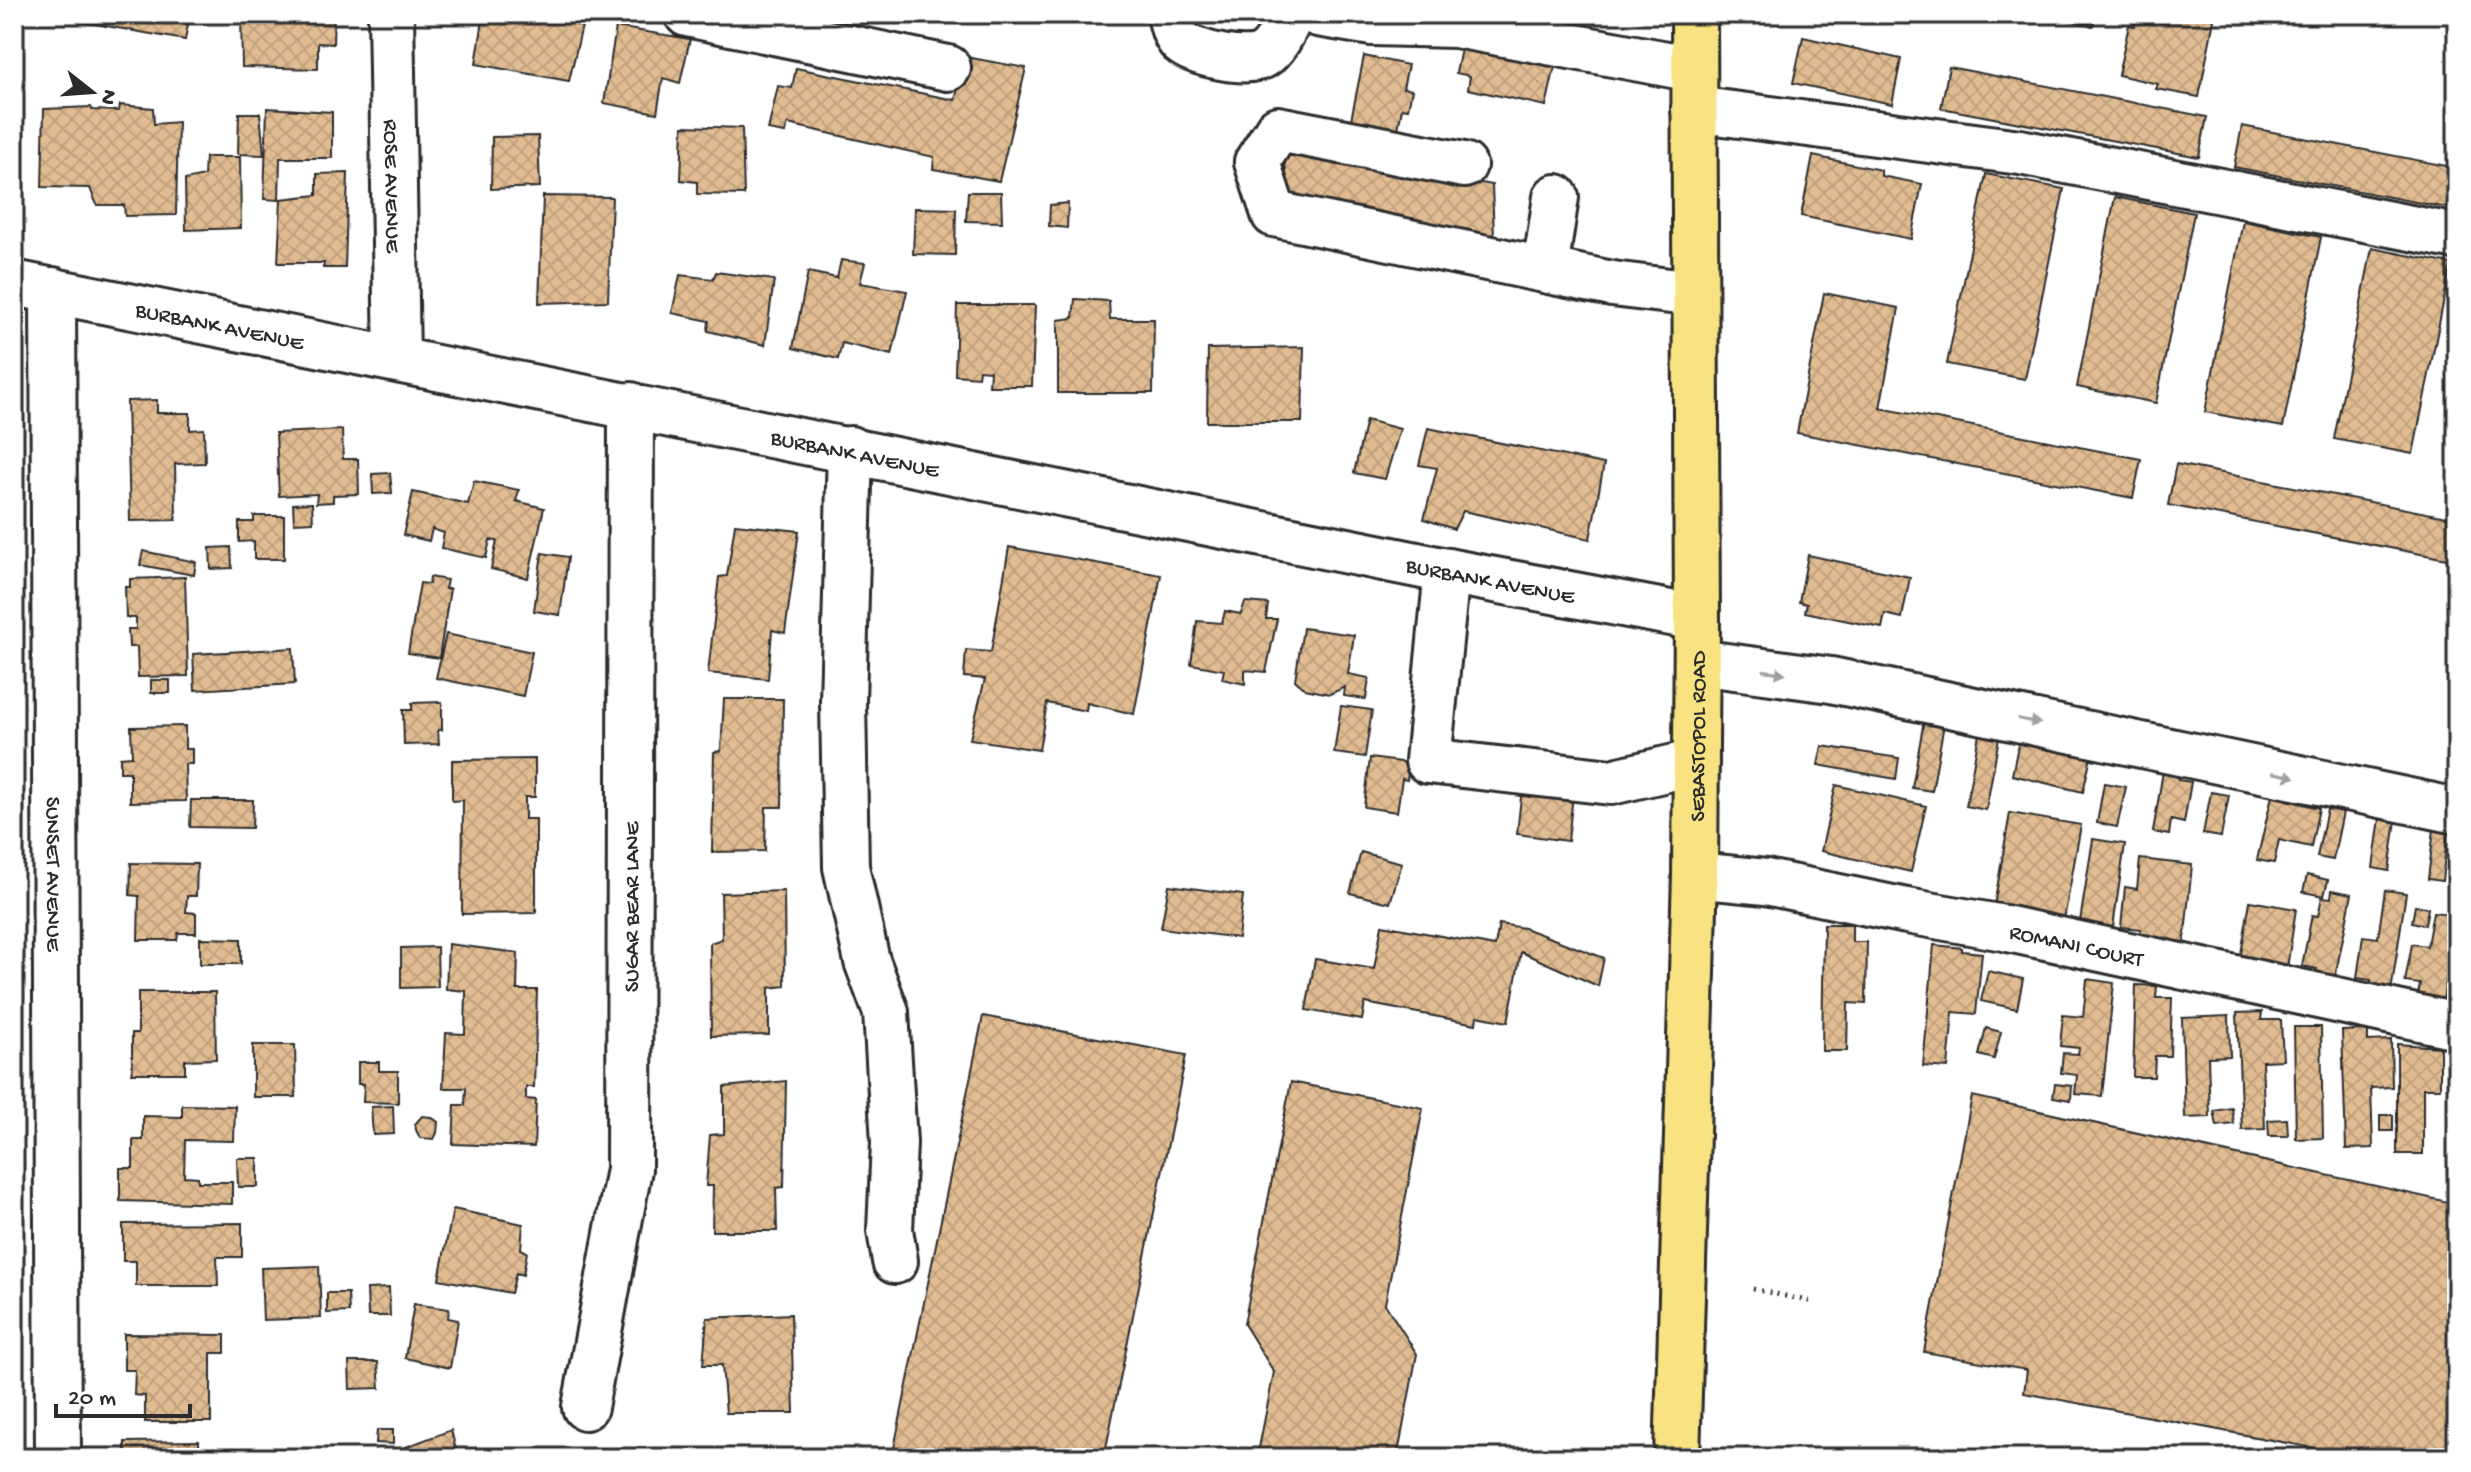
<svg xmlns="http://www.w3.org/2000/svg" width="2471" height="1472" font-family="'Gochi Hand',sans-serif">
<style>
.building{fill:url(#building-cross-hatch);stroke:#2b2b2b;stroke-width:2}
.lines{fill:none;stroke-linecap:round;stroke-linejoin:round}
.minor-casing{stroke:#2b2b2b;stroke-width:50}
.major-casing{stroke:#2b2b2b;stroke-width:50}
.path{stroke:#2b2b2b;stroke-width:5;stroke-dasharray:2 6;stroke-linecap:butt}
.minor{stroke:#fff;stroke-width:44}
.major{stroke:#f8e281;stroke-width:44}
.oneway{fill:#a0a0a0}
.labels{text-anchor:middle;stroke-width:8;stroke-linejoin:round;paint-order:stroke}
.street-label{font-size:22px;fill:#2b2b2b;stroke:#fff}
</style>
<defs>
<pattern id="building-cross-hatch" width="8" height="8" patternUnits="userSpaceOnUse" patternTransform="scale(2)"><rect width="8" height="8" fill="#e1bc92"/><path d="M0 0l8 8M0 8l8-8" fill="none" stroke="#c1a27e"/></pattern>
</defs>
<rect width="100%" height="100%" fill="#fff"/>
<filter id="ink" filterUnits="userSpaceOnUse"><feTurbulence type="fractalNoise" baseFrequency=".0125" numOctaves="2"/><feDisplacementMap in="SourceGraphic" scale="16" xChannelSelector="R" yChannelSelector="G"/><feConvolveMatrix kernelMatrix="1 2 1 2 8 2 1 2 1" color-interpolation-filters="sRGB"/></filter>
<g filter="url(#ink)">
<path class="building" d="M80 14H190L185 40 78 21Z
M241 14H334L333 44 318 43V69L242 67Z
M484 14H526L582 26 569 81 476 64Z
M2045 14H2096L2093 26Z
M2137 14 2215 15 2199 97 2156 89 2158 84 2118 75 2129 25 2135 26Z
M616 27 690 39 680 83 663 78 657 113 604 103Z
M1485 37 1558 53 1546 106 1468 89 1470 76 1456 73 1461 49 1478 53Z
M1803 37 1901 59 1892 104 1793 83Z
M1364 56 1408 65 1403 88 1412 90 1408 109 1402 108 1398 129 1351 120Z
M966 57 1026 68 999 181 933 169 934 157 788 124 785 133 768 130 778 86 792 88 796 68 955 100Z
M1949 67 2207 117 2199 157 1941 108Z
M120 105 153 108 154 124 178 122 176 215 125 216 124 205H97L90 188 42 187 44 109 91 107 92 110 119 111Z
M267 108 332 112V158H280L279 200 264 199Z
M239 113H260L264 155 238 154Z
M683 126 742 128 744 195 697 194V182L681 180Z
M2242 126 2457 168V210L2234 167Z
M538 136 540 187 491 189 492 137Z
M1282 144 1492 185 1494 236 1289 195Z
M1813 156 1881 170V176L1922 184 1911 239 1801 216Z
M205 157H240L241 228 186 230 185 180 204 176Z
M348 173 345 268H323L324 263H278L281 199 317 195V174Z
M1986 174 2064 189 2025 379 1947 364Z
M968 192H1001L1002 222 966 221Z
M543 196 612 197 608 301 539 303Z
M2115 197 2194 213 2156 403 2077 387Z
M1068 203 1067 228 1049 226 1050 205Z
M915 208 956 209 955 255 913 254Z
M2243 221 2321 237 2283 427 2205 412Z
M2372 248 2451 264 2413 454 2334 439Z
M841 260 865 263 860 283 907 291 892 355 842 343 838 359 793 348 808 272 837 278Z
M716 272 774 280 765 345 708 331 709 321 672 313 680 275 713 279Z
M1824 293 1899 308 1880 408 2141 459 2133 498 1797 433Z
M1075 299 1109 301 1110 319H1154L1153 393H1058V320L1073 318Z
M957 305H1035L1032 386H989L990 371 979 370 978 377 955 375Z
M1304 347 1302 422H1207L1208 349Z
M157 400V413H190V430L204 429 205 463 175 464 176 520 130 521 127 401Z
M1366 420 1400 429 1385 479 1354 473Z
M1428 428 1604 464 1590 539 1463 511 1454 529 1424 519 1437 468 1419 465Z
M342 430 343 459H358L359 494 333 495V502L316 503 317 494 279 496 276 433Z
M2176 464 2457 519V561L2168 505Z
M390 473 392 493 373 494 372 474Z
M474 481 519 490 516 501 544 508 528 578 491 569 497 541 490 540 486 558 441 548 444 533 432 529 429 541 403 535 413 492 468 504Z
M312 503 313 522 294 523 293 504Z
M254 516H284V559H254V541L239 542V522H254Z
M735 524 799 531 785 633 772 630 768 679 708 673 719 577 727 576Z
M231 547 232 568 211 569 210 548Z
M1009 547 1161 575 1134 714 1087 703 1086 711 1047 703 1039 750 970 739 985 679 964 677 966 650 991 652Z
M143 551 196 562 194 575 140 565Z
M542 553 568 557 560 615 534 611Z
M1808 555 1910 577 1902 618 1885 614 1882 628 1805 612 1807 604 1799 602Z
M185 577 188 676 138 677 137 647H129L128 629H136V618H126L125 587H130V579Z
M430 577 447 580 445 589H450L439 658 408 653 420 583 429 584Z
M1245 602 1268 604 1266 619H1277L1266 672 1245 670V684L1222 679 1224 670 1191 664 1197 621 1222 623 1225 611 1241 614Z
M1303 628 1354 635 1348 674 1369 678 1366 699 1344 696 1345 687 1330 694 1305 689 1295 680Z
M446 634 532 652 523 696 436 678Z
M293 648 295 684 195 690 193 654Z
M151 680H170V693H151Z
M724 699H783L782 807H766L765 851 712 852 714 752 721 751Z
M442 702V730H438L439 744 404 745 403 710H412V703Z
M1341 706 1372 710 1365 757 1334 753Z
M1926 709 1946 713 1932 791 1912 788Z
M185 726V749H192V764H185L186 801 130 802V772H120V757L132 756 131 727Z
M1980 728 2000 732 1986 810 1966 806Z
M2021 731 2093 747 2083 792 2012 775Z
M1822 746 1899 758 1896 779 1818 765Z
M1370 758 1409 763 1407 780 1402 779 1397 812 1364 807Z
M535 759V797H525V819H536V913L462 914 463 800 452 801V760Z
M2164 765 2180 767 2178 780 2191 782 2184 823 2171 820 2169 835 2153 832Z
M2104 783 2126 787 2117 827 2097 823Z
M1836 785 1926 806 1911 872 1821 851Z
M2274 787 2288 790 2286 800 2319 808 2311 847 2279 840 2274 863 2257 860Z
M1522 788 1573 794 1568 841 1517 834Z
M2211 792 2229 795 2221 837 2203 834Z
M191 800H253L252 828 190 827Z
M2327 809 2343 812 2333 860 2317 857Z
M2010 813 2081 825 2063 925 1993 912Z
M2380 818 2396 820 2389 871 2373 868Z
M2434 829 2448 830 2442 881 2428 879Z
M2093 839 2125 844 2112 934 2079 928Z
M1361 852 1402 863 1390 903 1350 893Z
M2140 859 2192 865 2184 944 2139 939 2141 929 2121 927 2125 887 2137 889Z
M131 863 197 864 196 896H187L186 912 196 913V933H178L177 940H138L139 896 130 895Z
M2307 875 2328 880 2324 896 2303 892Z
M1169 885 1243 895 1238 938 1161 928Z
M2332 890 2352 894 2335 977 2315 974 2317 969 2302 966 2312 915 2318 916 2322 897 2331 898Z
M2385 890 2406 893 2391 992 2370 989 2371 980 2357 978 2363 936 2378 938Z
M784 891 785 986 769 988V1035L711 1036 710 943 722 939 721 893Z
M2250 901 2296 909 2287 968 2240 960Z
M2415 906 2428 908 2425 925 2412 922Z
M2433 912 2457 915 2443 1000 2418 996 2420 984 2405 982 2412 944 2427 946Z
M1499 924 1524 928 1604 958 1598 986 1521 952 1508 1022 1477 1016 1476 1024 1365 1003 1362 1020 1306 1010 1315 959 1374 969 1382 925 1495 946Z
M1824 924H1852V942H1867L1866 1004 1848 1003 1847 1051H1822Z
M200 938 241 939V964H200Z
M448 944 518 953 517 990H537L534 1087H526V1099L536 1100 534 1147 453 1144 455 1105H465L466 1088H443L446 1033 465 1034 466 991 446 989Z
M1934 945 1962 948V951L1982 953 1976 1014 1953 1012 1948 1068 1923 1066Z
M437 947 438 987 401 988V948Z
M1988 971 2023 979 2017 1009 1981 1001Z
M2087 979 2114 983 2102 1096 2075 1094 2077 1075 2061 1073 2063 1053 2078 1054 2079 1048 2060 1046 2063 1015 2083 1017Z
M2136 985 2157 986 2156 998H2172L2170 1056H2155L2154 1077H2133Z
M138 992H215L216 1059 185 1060V1073H132V1033H138Z
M2262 1012 2261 1020H2281L2283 1060 2262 1061 2265 1129 2242 1130 2237 1013Z
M983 1016 1186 1055 1104 1458H892Z
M2229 1016 2230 1056 2208 1057 2210 1117 2185 1118 2182 1018Z
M2294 1027H2321L2323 1138 2296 1139Z
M1986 1028 2001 1032 1994 1059 1979 1055Z
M2368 1030V1041L2391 1040 2392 1087 2371 1088 2373 1148 2346 1149 2342 1031Z
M2397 1044 2440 1047V1088H2423V1154H2397Z
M253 1045H295L296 1097H253Z
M358 1062H379V1071H398V1103L363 1102 364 1084H358Z
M2454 1062H2457V1171H2455Z
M786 1081 784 1187 776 1188 777 1231H712L713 1186H706L710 1135 724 1134V1087Z
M1291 1082 1423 1108 1385 1304 1417 1354 1397 1458H1257L1274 1372 1244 1324Z
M2055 1084 2072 1086 2071 1100 2053 1097Z
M1972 1096 2457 1204V1458H2366L2024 1393 2027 1370 1924 1352Z
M182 1105 235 1106 234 1141 185 1140 184 1176 198 1177V1182H232V1204L120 1201V1168H133V1140H143V1116L182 1117Z
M393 1106 394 1134 373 1135 371 1107Z
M2232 1108 2234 1124 2217 1126 2214 1111Z
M2380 1115H2393V1131H2380Z
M422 1116 431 1117 438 1122 437 1133 434 1139 420 1138 416 1130 415 1124Z
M2287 1119 2288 1136H2269L2268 1120Z
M237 1158H258V1187H238Z
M453 1209 523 1224 521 1249 527 1252 523 1275 516 1273 511 1293 439 1279Z
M242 1223V1257H217L218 1286H136V1261H123V1224Z
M319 1266 321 1318 263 1320 261 1268Z
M389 1288 390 1316H368L367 1289Z
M327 1293H348L349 1312 327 1313Z
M414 1304 449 1309 448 1318 458 1320 450 1368 405 1358Z
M791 1314 794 1413H726L722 1365H703L707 1318Z
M124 1334 225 1335V1353H211V1422H145V1396L134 1395 135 1370H124Z
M349 1362H378L380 1388 350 1389Z
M377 1430H393V1444L376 1443Z
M451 1430 458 1458H407L403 1448Z
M199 1441V1451H212V1458H125V1442Z"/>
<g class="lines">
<g class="minor-casing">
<g id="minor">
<path id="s1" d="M391 14 397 359"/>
<path d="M687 14 948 68"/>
<path d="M1174 14 1171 19C1173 27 1175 36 1181 42 1194 54 1249 66 1264 55 1277 47 1285 27 1292 14"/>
<path d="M1318 14 1372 23 1456 25 1694 69"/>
<path d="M1694 109 2020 152 2457 237"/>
<path d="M1464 165 1278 129 1257 162 1274 214 1612 284 1695 294"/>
<path d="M1545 270 1556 197"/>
<path id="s2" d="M14 283 1447 571 1697 618"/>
<path id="s3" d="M53 290 58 1458"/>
<path d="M850 449 843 702 846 867 867 961 886 1012 894 1143 890 1230 895 1261"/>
<path d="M1447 571 1428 761 1611 782 1696 762"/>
<path d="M1697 662 1831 680 2457 811"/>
<path id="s4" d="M1695 875 1766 882 1907 911 2004 928 2457 1026"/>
<path id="s5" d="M585 1407 629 1169 631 405"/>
</g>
</g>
<g class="major-casing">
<g id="major">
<path id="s6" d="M1677 1458 1695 875 1697 618 1694 14"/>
</g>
</g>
<path class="path" d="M1753 1289 1813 1302"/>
<use href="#minor" class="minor"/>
<use href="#major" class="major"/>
</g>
<defs><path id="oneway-solid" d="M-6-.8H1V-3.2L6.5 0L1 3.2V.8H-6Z" transform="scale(2)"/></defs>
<g class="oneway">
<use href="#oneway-solid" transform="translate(1774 672) rotate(8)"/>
<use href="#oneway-solid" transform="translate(2029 721) rotate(12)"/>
<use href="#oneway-solid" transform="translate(2284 775) rotate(12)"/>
</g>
</g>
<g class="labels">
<g class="street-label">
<text dy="8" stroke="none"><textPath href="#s1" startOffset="172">ROSE AVENUE</textPath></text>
<text dy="8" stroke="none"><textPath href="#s2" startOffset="210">BURBANK AVENUE</textPath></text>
<text dy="8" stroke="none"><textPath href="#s2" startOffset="858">BURBANK AVENUE</textPath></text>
<text dy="8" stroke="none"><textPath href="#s2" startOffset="1506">BURBANK AVENUE</textPath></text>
<text dy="8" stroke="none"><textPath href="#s6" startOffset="722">SEBASTOPOL ROAD</textPath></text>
<text dy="8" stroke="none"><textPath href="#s3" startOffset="584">SUNSET AVENUE</textPath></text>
<text dy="8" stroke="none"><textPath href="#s5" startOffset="504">SUGAR BEAR LANE</textPath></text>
<text dy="8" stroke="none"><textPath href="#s4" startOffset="388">ROMANI COURT</textPath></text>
</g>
</g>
<rect width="2471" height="1472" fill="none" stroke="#fff" stroke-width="48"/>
<rect x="24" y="24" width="2423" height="1424" fill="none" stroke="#2b2b2b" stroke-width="3" filter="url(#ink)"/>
<g transform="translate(92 92) rotate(107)" stroke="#ffffff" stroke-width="6" paint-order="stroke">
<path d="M0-6L14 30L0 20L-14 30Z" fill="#2b2b2b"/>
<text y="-12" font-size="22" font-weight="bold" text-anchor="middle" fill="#2b2b2b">N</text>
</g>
<path d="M56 1404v12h134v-12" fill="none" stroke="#2b2b2b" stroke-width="4"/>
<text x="68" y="1404" font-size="24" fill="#2b2b2b" stroke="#ffffff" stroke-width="6" paint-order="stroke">20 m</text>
</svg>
